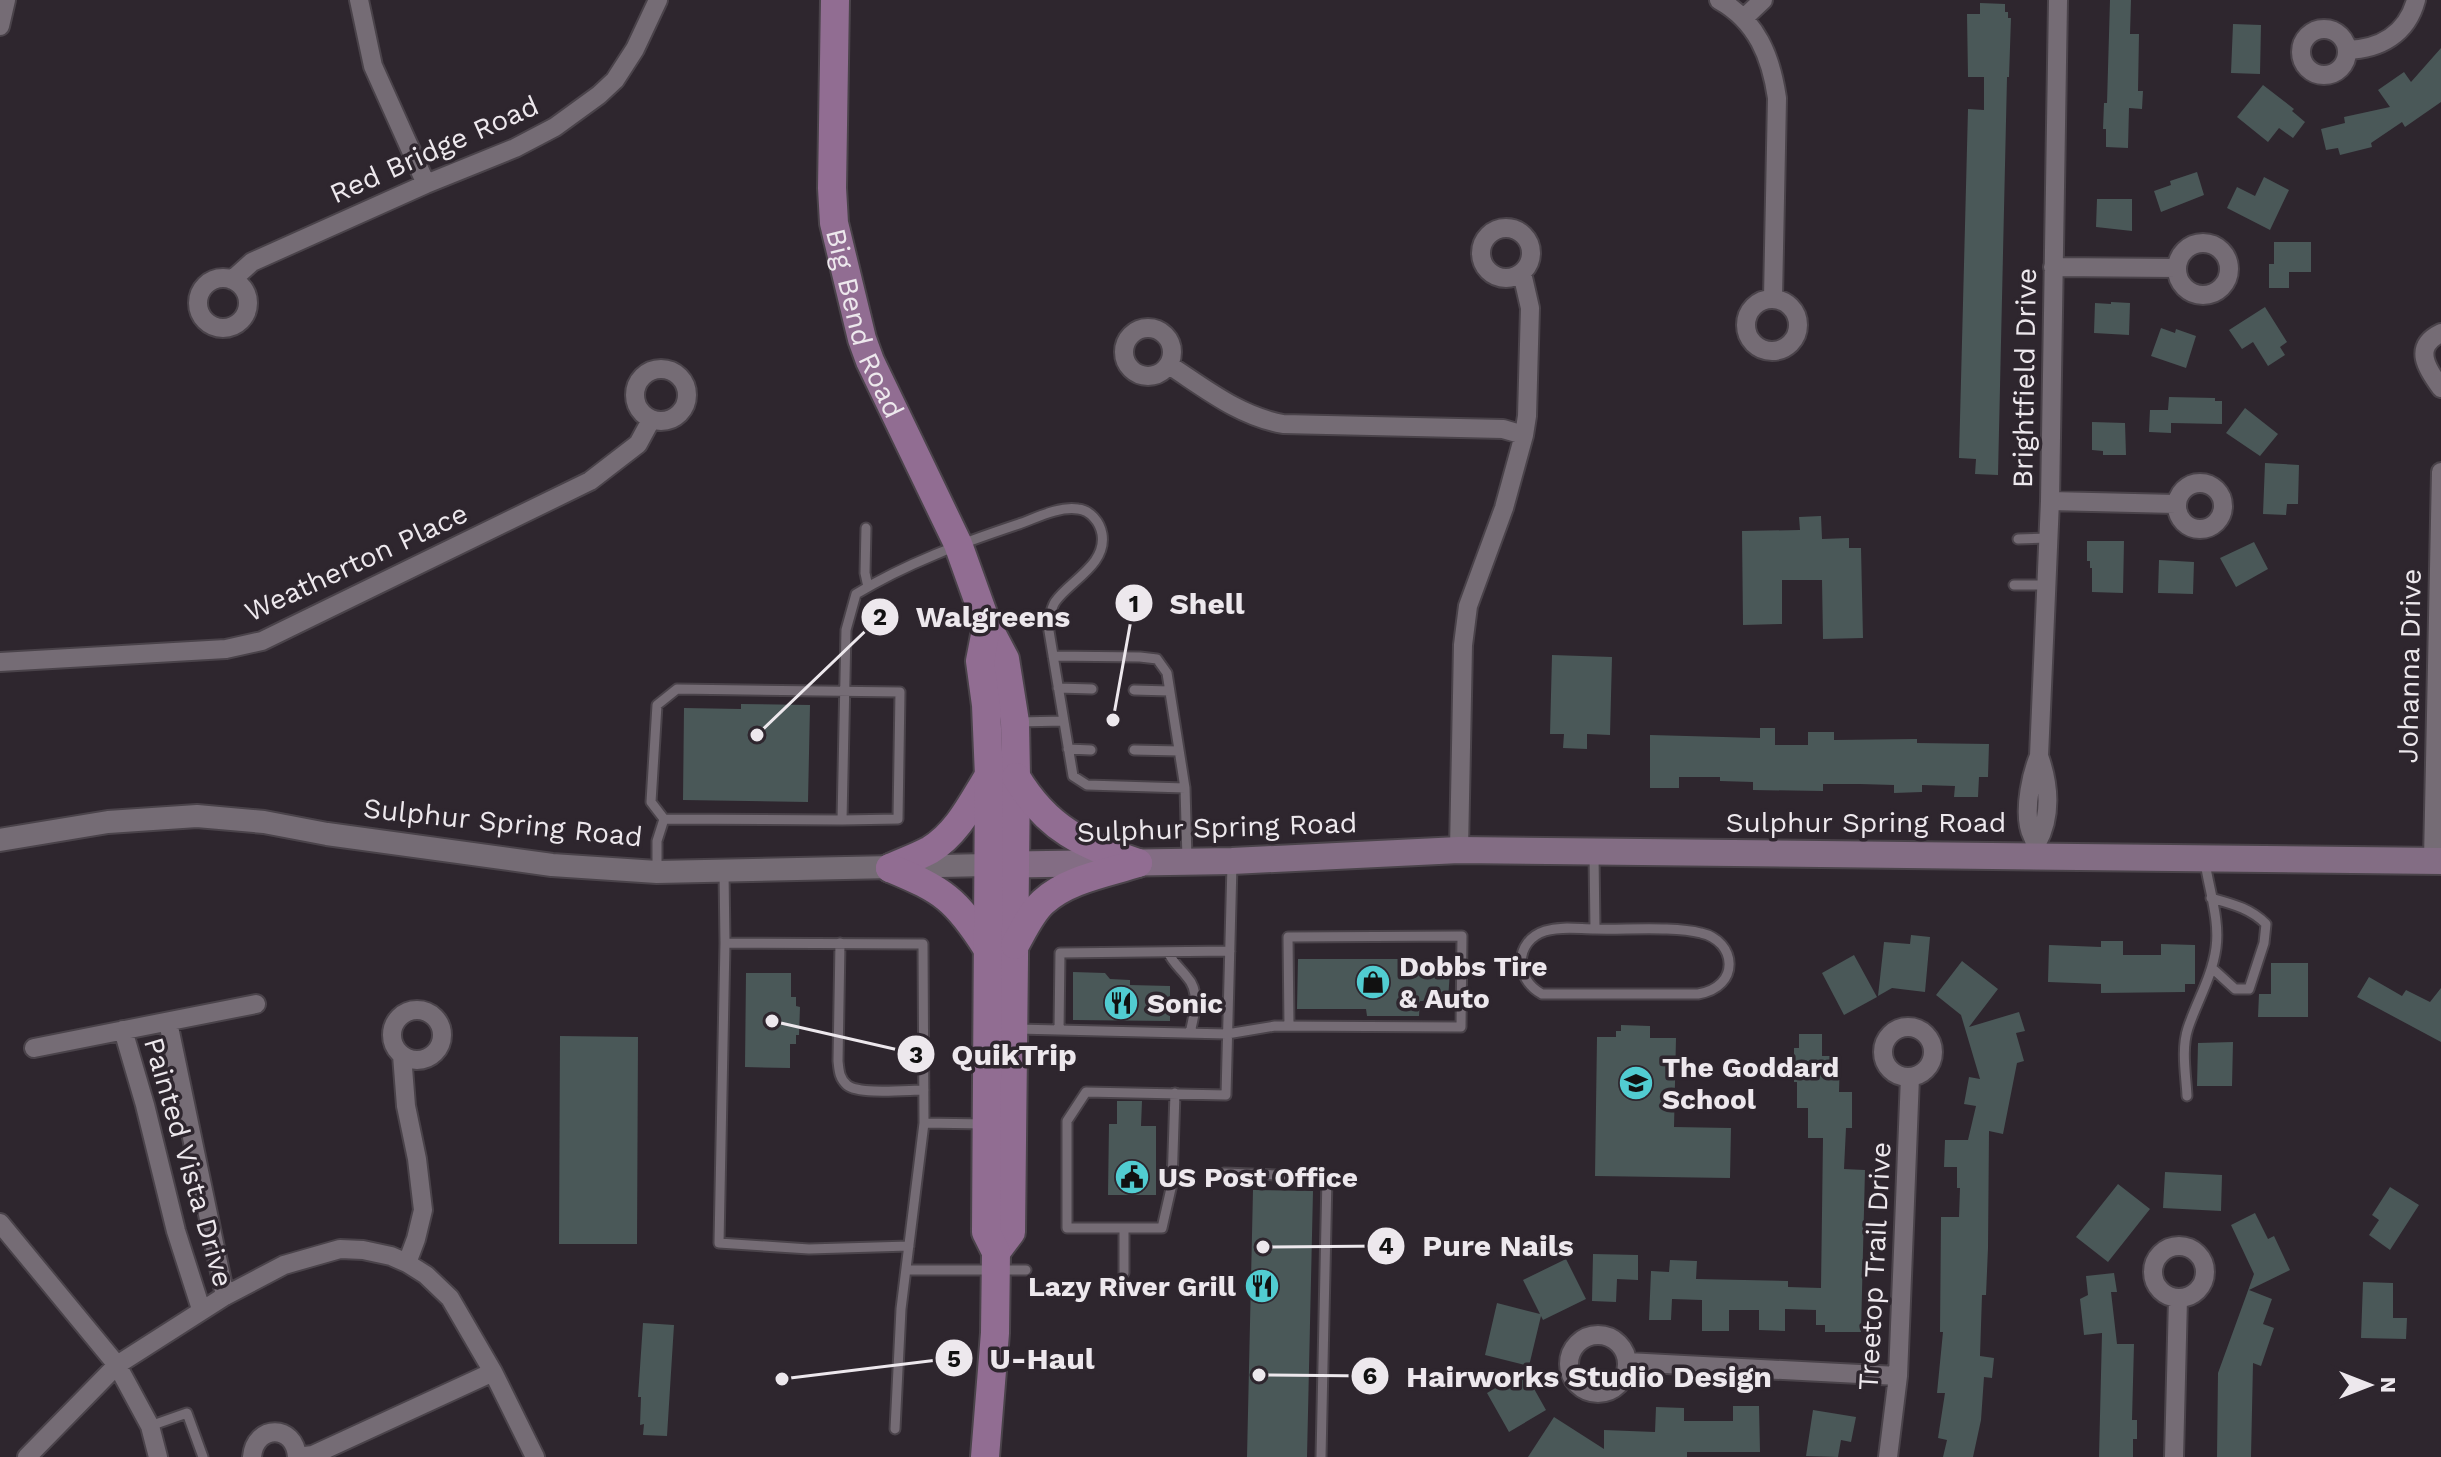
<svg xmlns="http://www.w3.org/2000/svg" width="2441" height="1457" font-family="'Work Sans',sans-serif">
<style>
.building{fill:#4a5858}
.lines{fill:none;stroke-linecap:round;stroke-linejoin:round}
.service-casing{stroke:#4a434a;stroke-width:13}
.minor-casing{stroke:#4a434a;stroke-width:22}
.tertiary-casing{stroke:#4a434a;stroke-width:26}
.secondary-casing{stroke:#4a434a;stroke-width:30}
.primary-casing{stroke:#4a434a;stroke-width:32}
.service{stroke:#756c75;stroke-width:9}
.minor{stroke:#756c75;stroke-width:18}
.tertiary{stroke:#756c75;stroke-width:22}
.secondary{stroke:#836d84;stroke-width:26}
.primary{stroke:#916d92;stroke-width:28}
.labels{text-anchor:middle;stroke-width:7;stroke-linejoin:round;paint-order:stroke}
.street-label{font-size:28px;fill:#ede8ed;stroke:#2e262e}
.poi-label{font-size:28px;font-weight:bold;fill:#ede8ed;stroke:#2e262e;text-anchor:start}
.leader{fill:none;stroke:#ede8ed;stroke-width:3}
.callout-dot{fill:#ede8ed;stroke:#2e262e;stroke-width:3}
.mark-label{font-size:24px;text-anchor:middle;font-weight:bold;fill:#111}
.callout-label{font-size:30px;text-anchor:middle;font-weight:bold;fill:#ede8ed;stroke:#2e262e;stroke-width:7;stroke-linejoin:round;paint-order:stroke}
</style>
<rect width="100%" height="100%" fill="#2e262e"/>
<path class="building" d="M2110 0H2131L2130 34H2139L2138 91H2143L2142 109 2129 108 2128 148 2106 147V129H2103L2104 103H2107Z
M1980 3 2005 4V12H2008V18H2011L2009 77H2007L1998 475 1975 474 1976 459 1959 458 1968 109 1984 110V77H1968L1967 14H1980Z
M2233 24 2261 25 2260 74 2231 73Z
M2441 48V102L2405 127 2402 122 2371 143 2372 147 2340 155 2338 148 2326 150 2321 129 2345 123 2344 117 2390 107 2378 90 2404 72 2411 82Z
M2263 85 2294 109 2292 111 2305 122 2293 138 2279 128 2268 142 2237 117Z
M2197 172 2204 195 2161 212 2154 191 2171 185 2170 181Z
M2264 177 2289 190 2270 230 2227 208 2237 187 2255 196Z
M2097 199H2132V231L2096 227Z
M2274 242H2311V272H2289V288H2269V264H2274Z
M2111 302 2130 303 2129 335 2094 333 2095 303 2111 304Z
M2265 307 2287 342 2280 347 2285 355 2268 366 2253 342 2242 349 2229 330Z
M2161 328 2175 333 2176 329 2196 336 2186 368 2151 356Z
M2169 397 2215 398V401H2222V424L2171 423V433L2149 432 2150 410H2168Z
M2245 408 2278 434 2260 456 2226 433Z
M2092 422 2125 423 2126 455H2103V451L2092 450Z
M2265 463 2299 465 2298 504H2287L2286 515 2263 514Z
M1821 516 1822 539 1849 538V548H1861L1863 638 1823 639 1822 580H1782V624L1743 625 1742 531 1800 530 1799 517Z
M2087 541H2124L2123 593 2092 592V568H2090V561H2087Z
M2254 542 2268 569 2236 587 2220 558Z
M2159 560 2194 562 2193 594 2158 593Z
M1552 655 1612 657 1610 735 1587 734V749L1563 748 1564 734H1550Z
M741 704 810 705 808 802 683 800 684 708 741 709Z
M1760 728H1775V745H1808V732H1834V740L1917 739V743L1989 744 1988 777H1979L1978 797H1954L1955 786 1922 785V792L1894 793V785L1860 784H1823V791L1753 790V782L1720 781V777H1679V788H1650V735L1760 738Z
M1911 935 1930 937 1925 992 1892 988 1878 996 1884 942 1910 944Z
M2101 941H2123V955H2161V944L2195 945V984H2185V992L2101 993V984L2048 982 2049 945 2101 947Z
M1854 955 1877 997 1844 1015 1822 973Z
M1298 959H1418V970H1450L1448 1001H1420L1419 1016H1367L1366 1009H1297Z
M1962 961 1998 989 1969 1027 2019 1012 2025 1031 2016 1033 2024 1061 2017 1063 2003 1134 1989 1131 1988 1248 1986 1295H1982L1980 1356 1994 1358 1992 1378 1984 1377 1981 1420 1973 1457H1943L1947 1440 1938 1438 1945 1393H1937L1943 1332H1940L1941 1217H1959L1960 1188H1957V1167H1944L1945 1140H1968L1976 1106 1964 1104 1969 1077 1980 1079 1961 1015 1936 995Z
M2271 963H2308V1017H2258L2259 994H2271Z
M1073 972 1105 973 1110 979 1130 980V985L1170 986V1021L1073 1020Z
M746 973H791V997H796V1006L800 1007 799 1035H796V1044H790V1068L745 1067Z
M2369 977 2402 996 2406 990 2430 1002 2441 988V1042L2357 997Z
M1621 1025 1650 1026V1038H1676L1674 1127 1731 1128 1730 1178 1595 1176 1597 1037H1616V1031H1621Z
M1799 1034H1822V1056H1840L1839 1092H1852V1128H1846L1844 1169 1865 1170 1861 1332H1825V1325H1816V1310L1785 1309V1331L1759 1330V1310H1729V1331H1702V1300L1672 1299 1671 1320H1649L1651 1271 1669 1272 1670 1260 1697 1261 1696 1279 1788 1281V1287L1821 1288 1823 1138H1808V1108H1797V1082H1794V1048H1799Z
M560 1036 638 1037 637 1244H559Z
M2233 1042 2232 1086H2197L2198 1043Z
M1117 1101H1142L1141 1126H1156V1195H1108L1109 1124H1117Z
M2165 1172 2222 1175 2221 1211 2163 1208Z
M2118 1184 2150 1209 2108 1262 2076 1237Z
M2390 1187 2419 1205 2390 1250 2369 1235 2379 1220 2372 1215Z
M1253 1190 1313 1191 1307 1457H1247Z
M2255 1213 2268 1239 2274 1236 2290 1270 2249 1290 2272 1299 2263 1324 2274 1328 2261 1366 2253 1363 2251 1457H2217L2218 1373 2254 1274 2231 1225Z
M1593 1254 1638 1255V1280L1617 1279 1616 1302 1592 1301Z
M1566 1259 1586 1299 1543 1320 1541 1316 1529 1366 1485 1355 1497 1303 1540 1314 1523 1280Z
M2114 1273 2117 1292H2111L2117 1344H2134L2132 1420H2137V1439H2133V1457H2099L2102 1333 2084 1335 2080 1299 2088 1295 2086 1276Z
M2363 1282 2393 1283V1318H2407L2406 1339 2361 1338Z
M643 1323 674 1325 667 1436 643 1435 644 1424 640 1425 641 1397H638Z
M1524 1371 1546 1410 1509 1432 1487 1393Z
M1733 1406H1759L1760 1452H1687V1457H1528L1554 1417 1604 1449V1430L1655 1432 1656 1407 1684 1408V1421H1733Z
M1813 1410 1856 1417 1851 1442 1841 1440 1838 1457 1806 1456Z"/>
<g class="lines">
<g class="service-casing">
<path id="service" d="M866 528 865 573 868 587
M2018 539 2048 538
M2014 585H2046
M1053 656 1140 657 1157 659 1167 673 1185 788 1187 859
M1058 688 1092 689
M1134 690 1169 691
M1019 722 1063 721
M1068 749 1091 750
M1134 750 1179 751
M664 819 651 802 657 705 677 689 900 692 898 819 842 820
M1594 855 1595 929C1579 929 1561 926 1545 931 1514 941 1514 979 1542 994H1698C1741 987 1737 941 1701 933 1674 926 1625 930 1595 929
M657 872V841L664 819 842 820 846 630 856 594C907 563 962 543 1019 524 1036 518 1059 506 1078 509 1090 510 1100 522 1102 534 1107 565 1069 581 1055 602 1051 608 1050 618 1048 625L1073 776 1087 785 1185 788
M724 872 725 943 923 944 924 1123 901 1309 895 1429
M2211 898C2232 904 2250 908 2266 924L2264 943 2249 989H2235L2212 968
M725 943 719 1243 809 1249 909 1246
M840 943 838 1061C839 1070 839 1078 847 1085 859 1095 907 1090 924 1090
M1168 952C1173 963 1180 968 1187 977 1201 992 1194 1015 1190 1033
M1017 1029 1227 1034 1275 1026 1461 1027 1462 936 1288 937 1289 1026
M1059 1030 1060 953 1230 951
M2187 1096C2186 1075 2181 1049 2188 1028 2197 1001 2212 977 2216 948 2220 920 2209 890 2205 862
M924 1123 985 1124
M1224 1173 1327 1177 1321 1457
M1124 1228H1067V1121L1086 1092 1226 1095 1232 864
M906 1270H1026
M1124 1273V1228H1162L1172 1184 1175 1093
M150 1426 187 1413 203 1457"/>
</g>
<g class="minor-casing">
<path id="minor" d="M359 0 373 66 426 184
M1719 0C1757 21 1771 57 1777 98L1773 298
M1744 18 1763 0
M0 26 6 0
M2301 52a23 23 0 1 1 46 0a23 23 0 1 1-46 0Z
M2347 50C2380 49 2407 34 2416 0
M1481 253a25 25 0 1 1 50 0a25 25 0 1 1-50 0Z
M2177 269a26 26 0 1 1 52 0a26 26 0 1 1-52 0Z
M2053 267 2177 268
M198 303a25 25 0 1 1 50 0a25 25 0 1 1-50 0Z
M232 280 252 262 426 184 515 148 555 127 599 95 615 80 635 49 658 0
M1746 325a26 26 0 1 1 52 0a26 26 0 1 1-52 0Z
M1124 352a24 24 0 1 1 48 0a24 24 0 1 1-48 0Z
M2441 333C2412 347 2427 369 2441 388
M1169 365C1206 389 1239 416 1283 424L1503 429 1524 435
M635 395a26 26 0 1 1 52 0a26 26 0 1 1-52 0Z
M2177 506a23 23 0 1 1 46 0a23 23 0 1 1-46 0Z
M2050 501 2176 504
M0 662 226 649 262 641 590 481 638 444 651 420
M2037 843C2052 816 2049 784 2039 756
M1459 850 1463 645 1468 606 1504 508 1524 435 1527 416 1530 308 1522 273
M2038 856C2037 839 2031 838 2029 826 2025 806 2031 775 2039 756L2050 501 2058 0
M2433 860 2441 472
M392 1035a25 25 0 1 1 50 0a25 25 0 1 1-50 0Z
M168 1022 225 1296
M1883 1052a25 25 0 1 1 50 0a25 25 0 1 1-50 0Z
M123 1030 145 1105 176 1231 201 1309
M34 1048 256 1004
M402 1055 406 1106 417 1159 423 1210 416 1239 407 1263
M0 1223 117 1365 150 1426 158 1457
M2153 1272a26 26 0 1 1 52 0a26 26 0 1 1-52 0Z
M1569 1364a29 29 0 1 1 58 0a29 29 0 1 1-58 0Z
M1627 1362 1898 1376
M27 1457 117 1365 225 1296 284 1265 340 1249 363 1250 391 1256 407 1263 426 1275 450 1298 493 1372 535 1457
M252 1457C255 1424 295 1424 297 1457L313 1455 493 1372
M1888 1457 1898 1376 1910 1077
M2174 1457 2178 1298"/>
</g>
<g class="tertiary-casing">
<path id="tertiary" d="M0 840 108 822 197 816 264 822 327 834 552 865 657 872 988 865"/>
</g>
<g class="secondary-casing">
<path id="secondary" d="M993 865 1232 861 1459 850 2441 861"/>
</g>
<g class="primary-casing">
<g id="primary">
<path id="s1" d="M835 0 832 188 834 223 862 339 870 361 958 544 987 625 1005 659 1015 722 1016 777 1011 1232 996 1252"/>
<path d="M1016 777C1048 830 1082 844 1138 863"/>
<path d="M890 868C903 862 917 857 930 850 957 834 972 803 988 777"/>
<path d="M890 868C943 890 956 899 987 948"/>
<path d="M1015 945C1023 931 1031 913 1043 902 1068 879 1107 873 1138 863"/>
<path d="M985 1457 995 1333 996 1252 986 1232 989 776 986 705 980 661 987 625"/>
</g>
</g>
<use href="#service" class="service"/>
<use href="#minor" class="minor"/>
<use href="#tertiary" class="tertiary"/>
<use href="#secondary" class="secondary"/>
<use href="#primary" class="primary"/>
</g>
<defs>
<g id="shop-disc" transform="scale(1.8)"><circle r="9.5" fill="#51ccd1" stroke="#2e262e"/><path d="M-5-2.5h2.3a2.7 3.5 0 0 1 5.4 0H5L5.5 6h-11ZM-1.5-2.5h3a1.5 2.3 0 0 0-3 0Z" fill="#111"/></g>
<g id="restaurant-disc" transform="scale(1.8)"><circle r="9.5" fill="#51ccd1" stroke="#2e262e"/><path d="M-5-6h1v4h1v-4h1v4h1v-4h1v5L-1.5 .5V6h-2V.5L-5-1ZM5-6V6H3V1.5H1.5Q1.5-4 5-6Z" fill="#111"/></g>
<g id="school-disc" transform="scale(1.8)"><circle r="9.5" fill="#51ccd1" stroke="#2e262e"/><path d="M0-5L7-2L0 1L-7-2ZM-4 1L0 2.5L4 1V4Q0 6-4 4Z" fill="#111"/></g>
<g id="civic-disc" transform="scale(1.8)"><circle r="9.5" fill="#51ccd1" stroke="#2e262e"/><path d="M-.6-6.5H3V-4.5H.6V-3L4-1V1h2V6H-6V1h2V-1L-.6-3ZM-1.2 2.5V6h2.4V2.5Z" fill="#111"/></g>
</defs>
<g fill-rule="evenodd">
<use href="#shop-disc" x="1373" y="982"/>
<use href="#restaurant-disc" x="1121" y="1003"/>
<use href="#school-disc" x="1636" y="1083"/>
<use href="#civic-disc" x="1132" y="1177"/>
<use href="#restaurant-disc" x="1262" y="1286"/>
</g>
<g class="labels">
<g class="street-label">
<text transform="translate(434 149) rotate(-24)" y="10">Red Bridge Road</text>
<text dy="10" stroke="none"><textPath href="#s1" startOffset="328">Big Bend Road</textPath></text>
<text transform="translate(2024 378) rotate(-89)" y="10">Brightfield Drive</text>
<text transform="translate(356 562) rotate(-25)" y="10">Weatherton Place</text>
<text transform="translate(2409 666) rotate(-89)" y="10">Johanna Drive</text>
<text transform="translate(503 822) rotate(6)" y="10">Sulphur Spring Road</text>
<text x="1866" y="832">Sulphur Spring Road</text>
<text transform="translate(1217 827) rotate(-2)" y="10">Sulphur Spring Road</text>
<text transform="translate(189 1162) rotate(74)" y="10">Painted Vista Drive</text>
<text transform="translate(1874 1266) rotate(-87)" y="10">Treetop Trail Drive</text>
</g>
<g class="poi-label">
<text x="1399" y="976">Dobbs Tire<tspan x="1399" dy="32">&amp; Auto</tspan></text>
<text x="1147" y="1013">Sonic</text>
<text x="1662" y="1077">The Goddard<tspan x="1662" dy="32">School</tspan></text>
<text x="1158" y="1187">US Post Office</text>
<text x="1236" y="1296" text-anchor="end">Lazy River Grill</text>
</g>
</g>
<path class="leader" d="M1113 720L1134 603M757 735L880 617M772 1021L916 1054M1263 1247L1386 1246M782 1379L954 1358M1259 1375L1370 1376"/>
<g class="callout-dot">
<circle cx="1113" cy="720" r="8"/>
<circle cx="757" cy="735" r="8"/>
<circle cx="772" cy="1021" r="8"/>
<circle cx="1263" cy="1247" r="8"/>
<circle cx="782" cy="1379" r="8"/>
<circle cx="1259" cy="1375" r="8"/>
<circle cx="1134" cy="603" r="20"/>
<circle cx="880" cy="617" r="20"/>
<circle cx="916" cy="1054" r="20"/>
<circle cx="1386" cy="1246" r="20"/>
<circle cx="954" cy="1358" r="20"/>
<circle cx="1370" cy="1376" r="20"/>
</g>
<g class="mark-label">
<text x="1134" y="612">1</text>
<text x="880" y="625">2</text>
<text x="916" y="1063">3</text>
<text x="1386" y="1254">4</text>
<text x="954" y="1367">5</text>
<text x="1370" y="1384">6</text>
</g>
<g class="callout-label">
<text x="1207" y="614">Shell</text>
<text x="993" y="627">Walgreens</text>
<text x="1014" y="1065">QuikTrip</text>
<text x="1498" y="1256">Pure Nails</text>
<text x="1042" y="1369">U-Haul</text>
<text x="1589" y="1387">Hairworks Studio Design</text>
</g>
<g transform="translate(2369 1385) rotate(90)" stroke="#2e262e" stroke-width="6" paint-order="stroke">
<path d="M0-6L14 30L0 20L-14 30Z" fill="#ede8ed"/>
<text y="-12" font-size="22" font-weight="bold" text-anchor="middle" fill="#ede8ed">N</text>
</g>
</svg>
